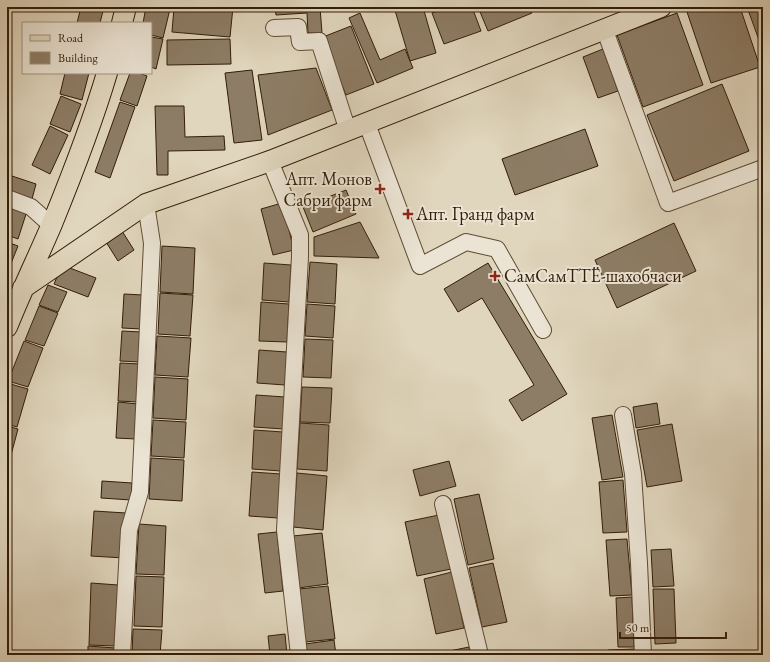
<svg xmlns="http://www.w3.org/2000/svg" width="770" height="662" font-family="'EB Garamond',serif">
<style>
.building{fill:#8d7d66;stroke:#331d08}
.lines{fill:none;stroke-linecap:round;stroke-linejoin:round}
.minor-casing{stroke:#5e4b35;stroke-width:18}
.major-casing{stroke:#331d08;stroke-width:22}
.minor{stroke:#ebe4d4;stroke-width:16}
.major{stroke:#e0d6bd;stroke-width:20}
.poi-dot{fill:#8f2418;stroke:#ebe4d4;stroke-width:1.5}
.labels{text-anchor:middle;stroke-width:4;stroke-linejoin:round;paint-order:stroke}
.poi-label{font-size:18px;fill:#331d08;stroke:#ebe4d4;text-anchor:start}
</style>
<rect width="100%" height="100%" fill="#e0d6bd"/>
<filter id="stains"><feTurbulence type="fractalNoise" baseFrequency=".005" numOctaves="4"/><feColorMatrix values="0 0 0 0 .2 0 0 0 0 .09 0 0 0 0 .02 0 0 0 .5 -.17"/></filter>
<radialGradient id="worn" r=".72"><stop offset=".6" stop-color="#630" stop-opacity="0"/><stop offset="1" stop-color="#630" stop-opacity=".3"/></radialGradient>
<path class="building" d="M81 7H104L100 23H77Z
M146 7H160L170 9 163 38 151 35V23H143Z
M174 7H233L230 37 172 32Z
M275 7H320L322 33H308L307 13 276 15Z
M394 7H423L436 53 410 61Z
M448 7H472L481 31 444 44 432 13Z
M478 7H529L532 13 488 31Z
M693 7H740L760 67 711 83 686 9Z
M747 7H763V51Z
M360 13 380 60 405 49 413 68 377 83 349 18Z
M677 13 703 85 643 107 617 35Z
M351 26 374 84 346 95 323 37Z
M151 37 163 39 156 69 151 67Z
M230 39 231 64 167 65V40Z
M603 49 618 91 598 98 583 57Z
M316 68 332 110 268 135 258 75Z
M252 70 262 140 234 143 225 73Z
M65 73H89L82 100 60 94Z
M130 73H139L147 76 137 106 120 100Z
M722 84 749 151 674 181 647 115Z
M61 96 81 104 70 132 50 124Z
M120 102 135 107 110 178 95 172Z
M155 106H184L185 137 224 136 225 150 168 151V175H157Z
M50 126 68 135 50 174 32 165Z
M585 129 598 166 515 195 502 159Z
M12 176 36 184 32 199 7 191Z
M346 190 356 214 313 232 303 207Z
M282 203 294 250 273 255 261 209Z
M7 204 27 211 18 239 7 235Z
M360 222 379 258 314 256V237Z
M674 223 696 271 617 308 595 260Z
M122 231 134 250 118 261 106 242Z
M7 242 18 246 10 266 7 265Z
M162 246 195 248 193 294 160 292Z
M310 262 337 264 335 304 307 302Z
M264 263 291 265 289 302 262 300Z
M488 263 567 394 522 421 509 400 534 385 482 298 458 312 444 289Z
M62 265 96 278 88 297 54 284Z
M48 285 67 292 58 312 39 305Z
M160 293 193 295 190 336 158 334Z
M124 294 143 295 142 329 122 328Z
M261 302 289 304 287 342 259 341Z
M307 304 335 306 333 338 305 336Z
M39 306 58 313 44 346 25 340Z
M122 331 141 332 140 362 120 361Z
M157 336 191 338 188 377 155 375Z
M305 339 333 340 331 378 303 377Z
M24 341 43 348 28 387 8 381Z
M259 350 287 352 285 385 257 383Z
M120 363 140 364 138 402 118 401Z
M155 377 188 379 186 420 153 418Z
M7 383 28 389 17 427 7 424Z
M302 387 332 388 330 423 300 422Z
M256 395 285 397 284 429 254 427Z
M118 402 138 404 136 439 116 438Z
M657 403 660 424 636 428 633 407Z
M612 415 623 477 602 480 592 418Z
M153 420 186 422 184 458 151 456Z
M300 423 329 425 327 471 297 469Z
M672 424 682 481 647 487 637 430Z
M7 426 18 429 7 470Z
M254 430 283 432 281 471 252 469Z
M151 458 184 460 182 501 149 499Z
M449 461 456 486 420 496 413 470Z
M252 472 281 474 278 518 249 516Z
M297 473 327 476 323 530 293 527Z
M623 480 627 532 603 533 599 482Z
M102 481 132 483 131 500 101 498Z
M479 494 494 559 468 565 454 499Z
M94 511 126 513 124 558 91 556Z
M439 515 451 569 417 576 405 522Z
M139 524 166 526 164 575 136 574Z
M277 532 283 591 265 593 258 534Z
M322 533 328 584 298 588 293 536Z
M627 539 632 595 610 596 606 540Z
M671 549 674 586 653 587 651 550Z
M493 563 507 622 482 627 469 568Z
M452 572 464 628 436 634 424 579Z
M136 576 164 577 162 627 134 626Z
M91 583 118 585 115 646 89 645Z
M328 586 335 639 305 642 299 589Z
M653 589H674L676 643 655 644Z
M632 597 634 647H618L616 598Z
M133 629 162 630 160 655H132Z
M285 634 287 655H270L268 636Z
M334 640 336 655H306L305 644Z
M88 646 115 648V655H88Z
M469 647 470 655H430Z
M634 649V655H609L608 650Z"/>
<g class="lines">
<g class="minor-casing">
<path id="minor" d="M274 28 298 27 300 42 319 41 348 131
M604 28 668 203 763 168
M367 124 420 266 466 242 497 249 543 330
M270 161 300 235V257L285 530 299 655
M7 198 31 207 51 225
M623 415 633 474 639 563 643 655
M443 504 480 655
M122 655 129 530 140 492 152 243 146 204"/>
</g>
<g class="major-casing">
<path id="major" d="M122 23 126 7
M23 288 146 204 270 161 661 7
M7 327C21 292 37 259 52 224 72 175 92 124 107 73"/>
</g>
<use href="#minor" class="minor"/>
<use href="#major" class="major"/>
</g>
<g class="poi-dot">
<path d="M378 183h4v4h4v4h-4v4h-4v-4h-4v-4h4z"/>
<path d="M406 208h4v4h4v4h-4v4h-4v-4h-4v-4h4z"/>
<path d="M493 270h4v4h4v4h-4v4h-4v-4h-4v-4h4z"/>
</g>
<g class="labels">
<g class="poi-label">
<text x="372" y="185" text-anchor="end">Апт. Монов<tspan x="372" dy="21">Сабри фарм</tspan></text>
<text x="416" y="220">Апт. Гранд фарм</text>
<text x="504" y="282">СамСамТТЁ-шахобчаси</text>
</g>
</g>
<rect width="770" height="662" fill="none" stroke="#e0d6bd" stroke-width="24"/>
<rect x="8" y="8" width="754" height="646" fill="none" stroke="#331d08" stroke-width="2"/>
<rect x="12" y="12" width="746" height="638" fill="none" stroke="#331d08"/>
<rect x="22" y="22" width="130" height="52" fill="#ebe4d4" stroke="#a19482"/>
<rect x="30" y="35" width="20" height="6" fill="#e0d6bd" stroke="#a19482"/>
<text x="58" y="42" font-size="12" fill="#331d08">Road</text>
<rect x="30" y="52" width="20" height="12" fill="#8d7d66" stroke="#a19482"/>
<text x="58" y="62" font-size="12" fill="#331d08">Building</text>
<path d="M620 632v6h106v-6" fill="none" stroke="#331d08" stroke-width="2"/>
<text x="626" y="632" font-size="12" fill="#331d08" stroke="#ebe4d4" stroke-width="3" paint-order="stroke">50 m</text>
<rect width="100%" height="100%" filter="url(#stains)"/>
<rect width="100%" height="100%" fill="url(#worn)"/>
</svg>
